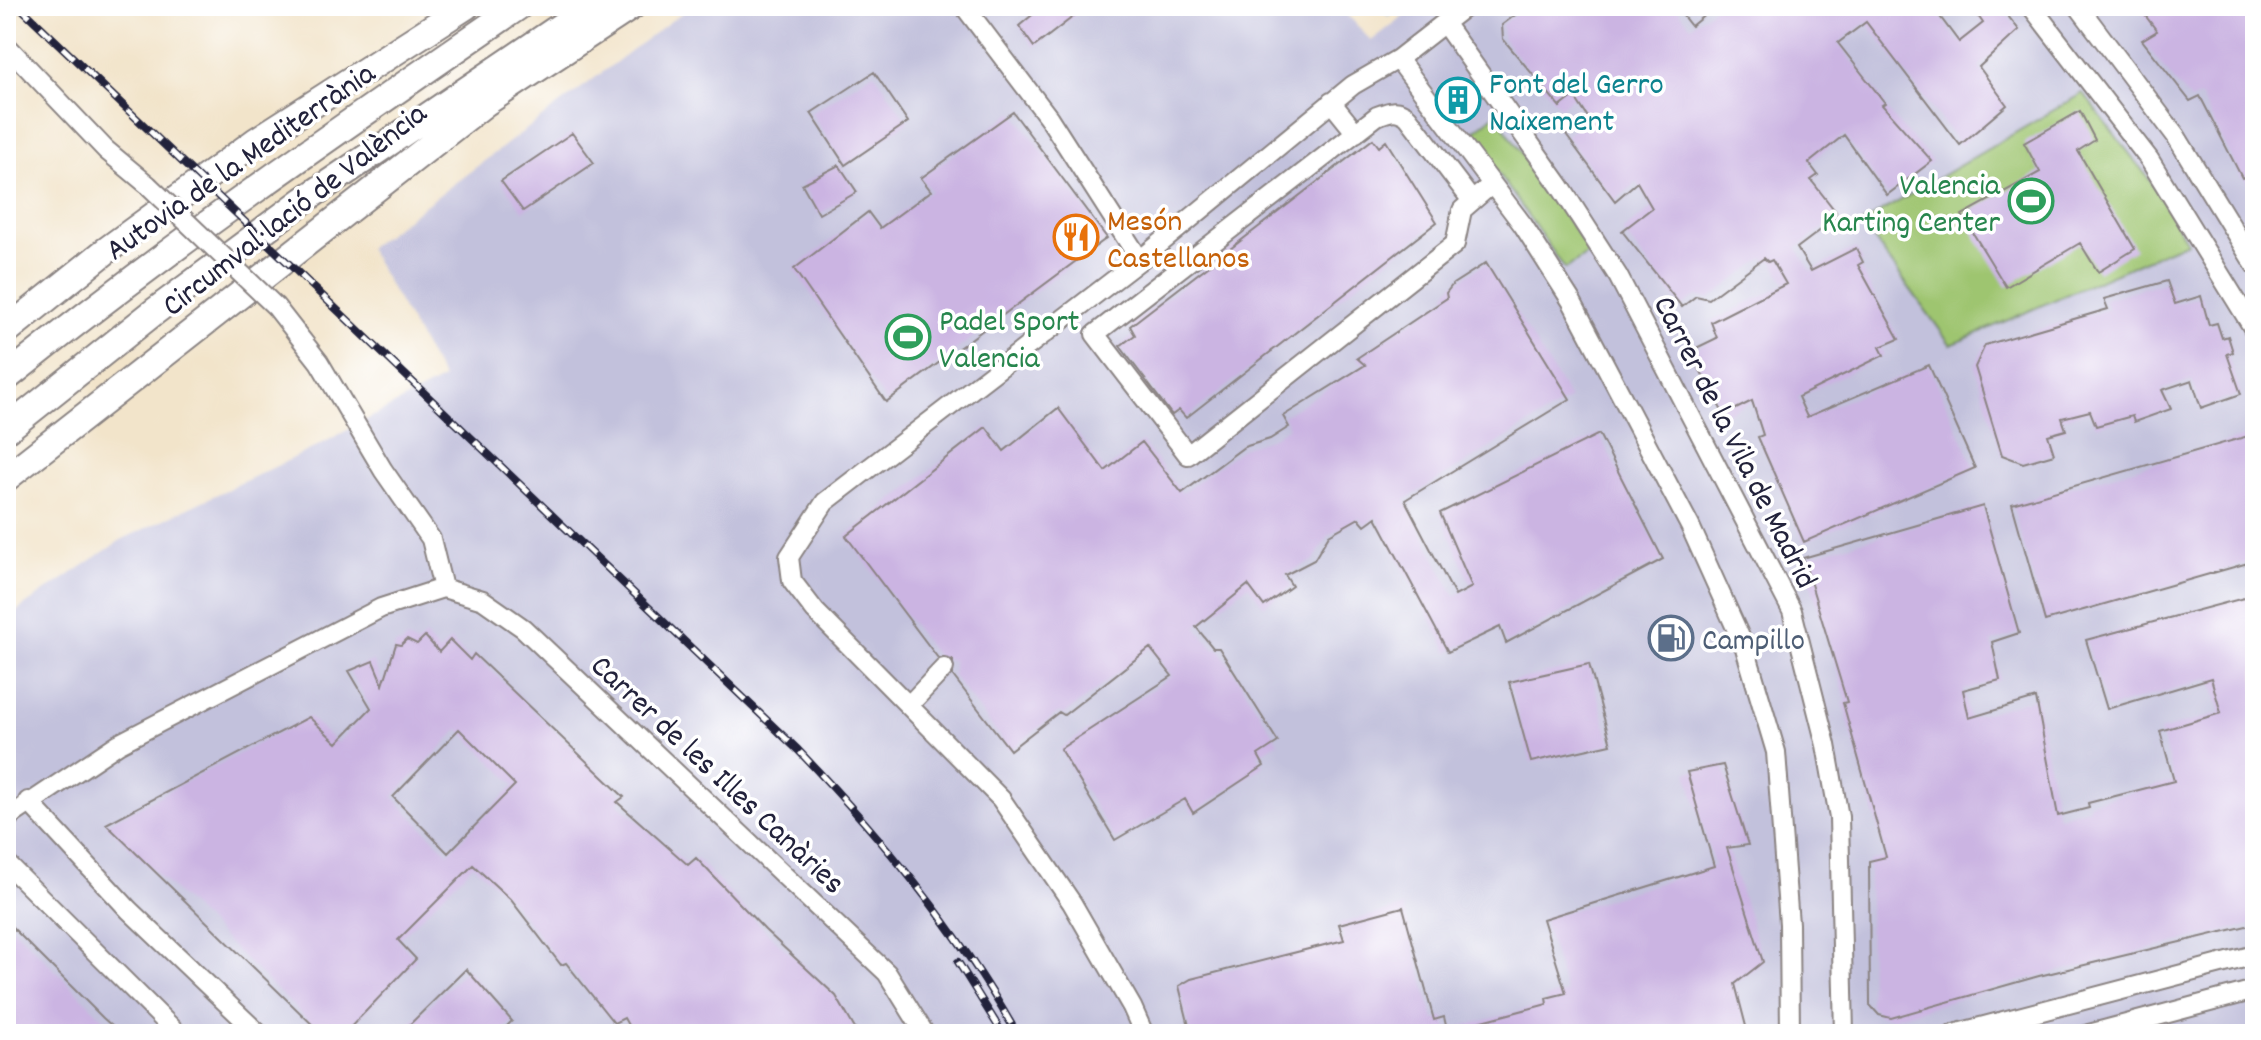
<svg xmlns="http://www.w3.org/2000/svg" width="2261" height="1040" font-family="Dekko,sans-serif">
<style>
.industrial{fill:#c2c1dc}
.green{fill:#9ec570;stroke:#607456;stroke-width:2}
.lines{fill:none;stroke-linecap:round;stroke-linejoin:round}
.stream{stroke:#7fb4ed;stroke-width:5}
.building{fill:#cbb4e2;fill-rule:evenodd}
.minor-casing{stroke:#8a8382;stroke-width:22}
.highway-casing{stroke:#8a8382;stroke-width:30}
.minor{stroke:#fff;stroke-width:18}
.highway{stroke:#fff;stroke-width:26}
.rail-casing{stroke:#22223b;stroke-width:8}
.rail{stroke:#fff;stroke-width:5;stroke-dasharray:15;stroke-linecap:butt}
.minor-bridge-casing{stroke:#8a8382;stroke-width:22;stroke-linecap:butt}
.minor-bridge{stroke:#fff;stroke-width:18}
.labels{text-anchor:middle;stroke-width:7;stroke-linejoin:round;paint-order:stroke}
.culture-label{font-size:32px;fill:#0d838f;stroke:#fff;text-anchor:start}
.street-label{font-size:32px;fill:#22223b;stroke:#fff}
.leisure-label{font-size:32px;fill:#27864d;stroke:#fff;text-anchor:end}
.food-label{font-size:32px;fill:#c56008;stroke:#fff;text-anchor:start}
.service-label{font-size:32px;fill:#4e5e75;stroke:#fff;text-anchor:start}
</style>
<rect width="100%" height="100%" fill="#fff"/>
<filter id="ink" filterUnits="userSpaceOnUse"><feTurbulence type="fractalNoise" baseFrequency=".0125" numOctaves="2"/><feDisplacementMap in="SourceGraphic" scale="16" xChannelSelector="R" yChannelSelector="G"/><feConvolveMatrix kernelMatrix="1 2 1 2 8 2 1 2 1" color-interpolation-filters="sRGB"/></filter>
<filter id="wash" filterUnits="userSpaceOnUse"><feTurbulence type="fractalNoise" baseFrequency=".006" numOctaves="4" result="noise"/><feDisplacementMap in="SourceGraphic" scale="32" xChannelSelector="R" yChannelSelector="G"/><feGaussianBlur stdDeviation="1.8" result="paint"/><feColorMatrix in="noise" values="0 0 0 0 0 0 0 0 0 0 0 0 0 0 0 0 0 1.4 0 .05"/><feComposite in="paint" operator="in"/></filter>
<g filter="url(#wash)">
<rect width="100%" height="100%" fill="#f2e4ca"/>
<path class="industrial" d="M691 6H1340L1371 41 1417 6H2255V1034H6V618L121 540 310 450 443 379 368 248Z"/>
<path class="green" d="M2083 93 2149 179 2187 242 1951 345 1862 223Z
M1495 114 1590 253 1565 269 1471 134Z"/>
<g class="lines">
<path class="stream" d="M1383 6 1389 13"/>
</g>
<g id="blocks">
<path class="building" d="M1043 6H1087L1034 47 1019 26Z
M1527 6H1675L1691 26 1716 6H1932L1959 42 1983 23 1971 6H2000L2019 30 1979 67 2007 105 1960 145 1866 22 1838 43 1885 103 1882 105 1932 161 1887 195 1844 135 1809 163 1818 175 1811 180 1836 212 1834 220 1797 248 1811 271 1856 248 1863 262 1858 265 1899 339 1880 347 1884 355 1798 397 1807 417 1929 365 1975 468 1804 542 1758 437 1763 435 1752 401 1724 415 1690 351 1717 338 1711 322 1786 284 1772 260 1768 262 1764 258 1709 299 1696 296 1682 307 1622 231 1652 208 1637 182 1615 201 1566 135 1589 119 1574 96 1560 107 1503 39 1502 25Z
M2138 6H2255V196L2244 177 2242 178 2200 96 2190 101 2142 40 2157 31Z
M874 72 908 122 845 165 811 113Z
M1459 85 1473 100 1457 115 1444 100Z
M2080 111 2095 140 2078 151 2135 249 2098 272 2080 243 2006 287 1962 215 2040 172 2024 143Z
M1013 112 1107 238 886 402 794 269 868 212 880 228 931 191 921 178Z
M572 133 594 163 523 211 501 181Z
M1373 139 1379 147 1386 141 1437 222 1186 418 1179 410 1172 415 1120 346 1135 335 1130 326Z
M839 165 857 192 819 214 802 184Z
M1486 263 1570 399 1405 500 1455 596 1472 587 1440 513 1599 434 1663 559 1506 643 1500 627 1448 652 1376 517 1365 525 1359 518 1329 535 1314 560 1285 575 1292 586 1264 606 1248 585 1196 627 1213 648H1219L1278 742 1258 755 1264 766 1193 813 1185 799 1115 840 1060 749 1172 676 1150 648 1064 715 1059 712 1010 750 953 676V660L938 658 846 536 986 427 1004 451 1058 408 1105 471 1142 442 1182 493 1244 447 1270 439 1289 427 1283 416 1365 365 1357 358 1447 298 1446 293 1453 284Z
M2167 281 2175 304 2201 296 2209 325 2217 323 2222 338 2228 336 2233 352 2227 354 2241 394 2201 408 2192 380 2162 390 2171 409 2134 422 2132 416 2096 426 2090 411 2062 418 2066 430 2048 435 2054 454 2023 463 2002 455 1975 367 1985 345 2108 309 2104 299Z
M2255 434V561L2045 621 2012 504Z
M1983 506 2019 633 1992 642 2000 680 1963 690 1969 718 2036 698 2058 816 2089 808 2088 803 2174 781 2160 731 2221 713 2211 678 2107 709 2086 640 2255 595V924L2039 976 1891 1018 1879 1015 1870 1005 1869 861 1886 857 1843 703 1847 702 1803 558Z
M425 636 439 652 450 640 470 660 474 654 624 797 617 802 688 865 696 858 765 930 836 996 858 1034H633L624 1018 614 1023 566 963 561 965 511 900 473 865 398 940 416 959 344 1034H322L106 824 309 717 337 743 371 708 349 671 373 661 383 685 396 644 401 645 407 639 417 644ZM459 729 515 785 448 853 393 797Z
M1589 664 1611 744 1531 762 1509 682Z
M1723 765 1748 845 1727 848 1763 962 1735 984 1748 1034H1453L1452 1029 1547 1004 1546 998 1566 993 1543 919 1714 866 1687 772Z
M1403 907 1434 1020 1444 1017 1448 1034H1191L1179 986 1191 979 1344 940 1339 924Z
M6 921 103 1018 121 1034H6Z
M466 969 512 1021 499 1034H400Z"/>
</g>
</g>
<g filter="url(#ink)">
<use href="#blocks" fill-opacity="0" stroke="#8a8382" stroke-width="2"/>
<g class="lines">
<g class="minor-casing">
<path id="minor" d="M964 6 1049 118 1140 260
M2031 6 2149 159 2255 331
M2078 6 2176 136 2255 265
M1444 23 1560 186 1618 276 1792 611 1826 745 1839 817 1844 1034
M6 45 106 150 148 185
M1398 59 1523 225 1572 302 1690 526 1745 648 1776 752 1789 924 1790 1034
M1331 102 1356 133
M1472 201 1408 117C1397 108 1390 111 1377 116L1095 334 1188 455 1455 244 1462 210 1492 184
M276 307 319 362 383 470 431 539 443 588
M443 588 483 600 523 628 887 973 925 1034
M910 704 944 668
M28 801 129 910 259 1034
M6 819 118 744 381 608 443 588
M6 863 178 1034
M1144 1034 1132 1007 1072 903 1001 799 815 611 792 581 789 557 825 502 1140 260 1353 85 1398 59 1466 6
M1954 1034 2255 955
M2089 1034 2255 990"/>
</g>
<g class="highway-casing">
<path id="highway" d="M6 331 107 250 256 141 466 6
M6 378C171 245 344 126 519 6
M6 430 154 312 304 200 591 6
M6 478 485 103 632 6"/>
</g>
<use href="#minor" class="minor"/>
<use href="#highway" class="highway"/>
<g class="rail-casing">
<path id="rail" d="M19 6 798 750C881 837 958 929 1017 1034
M958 962 1003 1034"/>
</g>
<use href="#rail" class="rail"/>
<g class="minor-bridge-casing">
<path id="minor-bridge" d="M148 185 276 307"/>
</g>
<use href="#minor-bridge" class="minor-bridge"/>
</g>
</g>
<defs>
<g id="building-ring" transform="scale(2.3)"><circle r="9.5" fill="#fff" stroke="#0f9aa8" stroke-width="1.5"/><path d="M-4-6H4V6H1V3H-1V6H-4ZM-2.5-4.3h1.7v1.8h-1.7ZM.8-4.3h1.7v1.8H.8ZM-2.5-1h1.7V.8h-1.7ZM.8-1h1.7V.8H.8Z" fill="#0f9aa8"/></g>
<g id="stadium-ring" transform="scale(2.3)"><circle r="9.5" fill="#fff" stroke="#2e9e5b" stroke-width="1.5"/><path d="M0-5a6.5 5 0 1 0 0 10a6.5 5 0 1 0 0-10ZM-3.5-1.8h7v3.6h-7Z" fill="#2e9e5b"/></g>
<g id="restaurant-ring" transform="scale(2.3)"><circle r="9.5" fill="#fff" stroke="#e8710a" stroke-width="1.5"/><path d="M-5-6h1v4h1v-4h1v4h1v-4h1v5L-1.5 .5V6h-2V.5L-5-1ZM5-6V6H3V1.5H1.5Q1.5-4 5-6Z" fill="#e8710a"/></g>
<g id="fuel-ring" transform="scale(2.3)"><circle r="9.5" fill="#fff" stroke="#5c6f8a" stroke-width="1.5"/><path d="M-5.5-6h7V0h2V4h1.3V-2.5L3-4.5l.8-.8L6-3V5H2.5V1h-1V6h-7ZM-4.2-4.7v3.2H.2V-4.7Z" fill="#5c6f8a"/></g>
</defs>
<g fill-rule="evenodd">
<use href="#building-ring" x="1458" y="100"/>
<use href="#stadium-ring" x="2031" y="201"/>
<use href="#restaurant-ring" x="1076" y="237"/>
<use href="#stadium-ring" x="908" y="337"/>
<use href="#fuel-ring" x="1671" y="638"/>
</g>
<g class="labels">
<g class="culture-label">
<text x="1489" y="93">Font del Gerro<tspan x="1489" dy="37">Naixement</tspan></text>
</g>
<g class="street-label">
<text transform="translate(239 160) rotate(-35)" y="11">Autovia de la Mediterrània</text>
<text transform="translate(293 208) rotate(-38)" y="11">Circumval·lació de València</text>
<text transform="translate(1737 441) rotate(63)" y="11">Carrer de la Vila de Madrid</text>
<text transform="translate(719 773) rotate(43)" y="11">Carrer de les Illes Canàries</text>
</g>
<g class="leisure-label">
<text x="2000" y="194">Valencia<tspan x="2000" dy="37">Karting Center</tspan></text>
<text x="939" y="330" text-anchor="start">Padel Sport<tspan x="939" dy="37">Valencia</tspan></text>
</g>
<g class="food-label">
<text x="1107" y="230">Mesón<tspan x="1107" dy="37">Castellanos</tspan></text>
</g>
<g class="service-label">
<text x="1702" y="649">Campillo</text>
</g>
</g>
<rect width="2261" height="1040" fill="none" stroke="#fff" stroke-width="32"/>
</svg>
